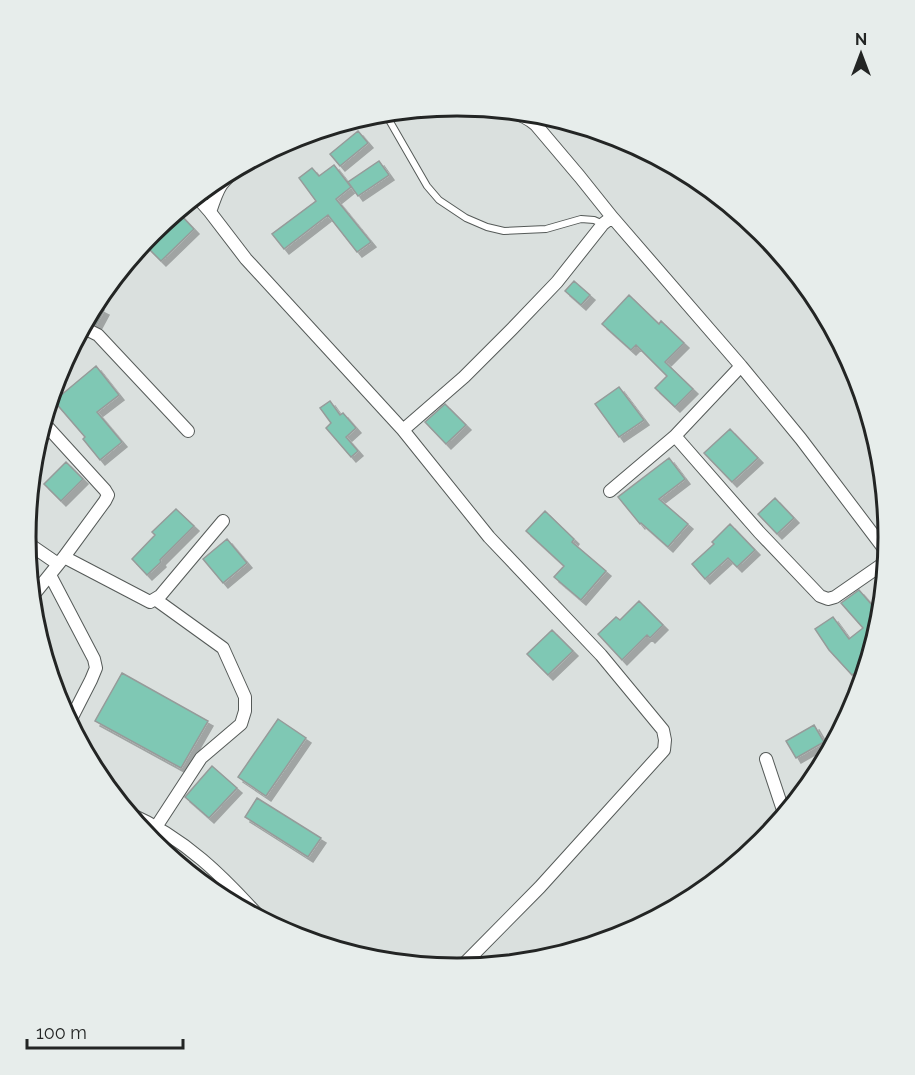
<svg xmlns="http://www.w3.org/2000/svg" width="915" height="1075" font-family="Raleway,sans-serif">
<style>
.building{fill:#7fc8b4;stroke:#969b9a;stroke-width:1.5;filter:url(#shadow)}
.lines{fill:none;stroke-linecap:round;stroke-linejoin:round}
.service-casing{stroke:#555a58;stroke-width:8}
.minor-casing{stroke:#555a58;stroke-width:14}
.service{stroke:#fff;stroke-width:6}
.minor{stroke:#fff;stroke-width:12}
.rim{fill:none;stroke:#232524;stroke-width:3}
</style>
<defs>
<filter id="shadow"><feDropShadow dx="5" dy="5" stdDeviation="0" flood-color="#0004"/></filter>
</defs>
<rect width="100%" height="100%" fill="#dae0de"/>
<path class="building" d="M358 131 368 143 340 166 330 154Z
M379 161 389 175 358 196 348 182Z
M334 165 351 187 336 199 371 242 357 252 328 215 284 249 272 234 316 201 299 178 312 168 319 176Z
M177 211 194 229 161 261 143 243 152 232Z
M574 281 590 295 581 305 565 291Z
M629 295 659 324 661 321 684 343 665 362 693 389 675 407 655 388 667 376 636 345 631 350 602 324Z
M94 305 104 310 96 325 86 320Z
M96 366 119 395 97 412 122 442 100 460 83 439 85 437 54 401Z
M619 387 644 420 619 437 595 404Z
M330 401 340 415 343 413 356 428 346 437 358 451 351 457 326 428 331 423 320 408Z
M445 404 466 425 446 444 425 422Z
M730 429 758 458 732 482 704 453Z
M669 458 685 479 659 499 688 524 668 547 641 523 640 524 618 497Z
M66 462 83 479 61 501 44 484Z
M775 498 794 518 777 534 758 514Z
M176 509 194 526 160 560 161 562 147 575 132 559 155 535 152 532Z
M545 511 574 539 572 542 606 571 581 600 554 577 564 566 526 531Z
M730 524 755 550 737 567 728 558 705 579 692 564 714 544 712 542Z
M227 539 247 563 223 583 203 559Z
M859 590 878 612 882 609 881 622 863 682 855 673 852 675 829 650 815 629 833 617 849 639 863 628 841 603Z
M639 601 663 625 650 638 647 635 622 660 598 634 616 617 620 620Z
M552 630 573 651 548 675 527 654Z
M122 673 208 721 181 768 95 721Z
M278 719 306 738 266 796 238 777Z
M814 725 824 742 796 758 786 741Z
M212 766 237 788 209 818 185 797Z
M257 798 321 838 308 857 245 817Z"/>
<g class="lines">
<g class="service-casing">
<path id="service" d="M385 113 427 186 439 200 466 218 487 227 504 231 546 229 581 219 594 220 603 224"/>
</g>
<g class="minor-casing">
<path id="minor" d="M471 107C484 112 497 109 510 112 520 114 529 119 536 125L580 177 612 217
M196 196 210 212 246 259 403 430
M210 212C219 185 220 183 242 165
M82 327 98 335 188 431
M675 436 759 532 820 596 828 599 835 597 887 561
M610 491 675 436 741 366
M26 542 58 564
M64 557 150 602 160 596 223 521
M50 575 94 659 96 668 91 680 69 723
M31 598 64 557 105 501 108 495 105 490 43 422
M155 599 223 648 245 697V711L241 724 201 758 156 827
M766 759 785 816
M128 813C185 838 223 876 264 922
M459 969 540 887 664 750 665 740 663 730 601 655 489 537 403 430 464 377 512 329 557 282 603 224 612 217 741 366 801 439 888 554"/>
</g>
<use href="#service" class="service"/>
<use href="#minor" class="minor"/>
</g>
<path d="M0 0H915V1075H0ZM36 537a421 421 0 1 1 842 0a421 421 0 1 1-842 0Z" fill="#e7edeb" fill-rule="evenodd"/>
<path class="rim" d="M36 537a421 421 0 1 1 842 0a421 421 0 1 1-842 0Z"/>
<g transform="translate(861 54)" stroke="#e7edeb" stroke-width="4.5" paint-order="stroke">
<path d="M0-4.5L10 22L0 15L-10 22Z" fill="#232524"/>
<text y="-9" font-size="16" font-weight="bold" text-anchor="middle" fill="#232524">N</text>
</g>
<path d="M27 1039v9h156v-9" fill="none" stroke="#232524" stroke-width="3"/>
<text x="36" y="1039" font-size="18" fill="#232524" stroke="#e7edeb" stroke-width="4.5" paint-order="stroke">100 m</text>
</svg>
